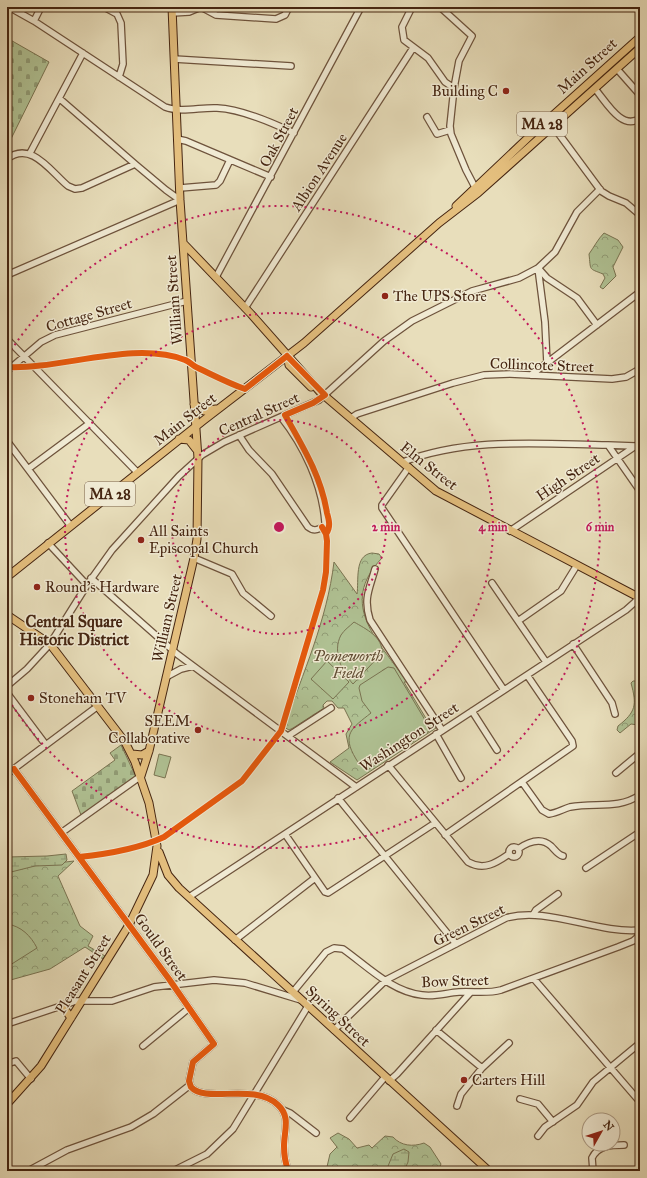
<svg xmlns="http://www.w3.org/2000/svg" width="647" height="1178" font-family="'IM FELL Great Primer',serif">
<style>
.forest{fill:url(#forest-crowns);stroke:#7a7452}
.wetland{fill:url(#wetland-marsh);stroke:#7a7452}
.cemetery{fill:url(#cemetery-stones);stroke:#7a7452}
.garden{fill:#b0c294;stroke:#7a7452}
.lines{fill:none;stroke-linecap:round;stroke-linejoin:round}
.minor-casing{stroke:#6e533c;stroke-width:8}
.major-casing{stroke:#452511;stroke-width:9}
.minor{stroke:#f0ead3;stroke-width:5.5}
.major{stroke:#e4bf7e;stroke-width:7}
.cycleway-casing{stroke:#f0ead3;stroke-width:8}
.cycleway{stroke:#e8590c;stroke-width:6}
.ring{fill:none;stroke:#c2185b;stroke-width:2;stroke-dasharray:2 4}
.poi-dot{fill:#8f2418;stroke:#f0ead3;stroke-width:1.5}
.labels{text-anchor:middle;stroke-width:3;stroke-linejoin:round;paint-order:stroke}
.shield{fill:#f0ead3;stroke:#78604b;stroke-width:1}
.shield-label{font-size:14px;font-weight:bold;fill:#452511}
.street-label{font-size:15px;fill:#452511;stroke:#f0ead3}
.poi-label{font-size:15px;fill:#452511;stroke:#f0ead3;text-anchor:start}
.park-label{font-size:15px;font-style:italic;fill:#604c32;stroke:#f0ead3}
.neighbourhood-label{font-size:16px;font-weight:bold;fill:#452511;stroke:#f0ead3}
.centre{fill:#c2185b;stroke:#f0ead3;stroke-width:2}
.ring-label{font-size:12px;text-anchor:middle;font-weight:bold;fill:#c2185b;stroke:#f0ead3;stroke-width:3;stroke-linejoin:round;paint-order:stroke}
</style>
<defs>
<pattern id="forest-crowns" width="20" height="18" patternUnits="userSpaceOnUse"><rect width="20" height="18" fill="#b0c294"/><path d="M2 6a3 3 0 1 1 6 0M12 15a3 3 0 1 1 6 0" fill="none" stroke="#919d77"/></pattern>
<pattern id="wetland-marsh" width="20" height="14" patternUnits="userSpaceOnUse"><rect width="20" height="14" fill="#b0c294"/><path d="M1 5h8M5 5V1M11 12h8M15 12V8" fill="none" stroke="#919d77"/></pattern>
<pattern id="cemetery-stones" width="16" height="16" patternUnits="userSpaceOnUse"><rect width="16" height="16" fill="#b0c294"/><path d="M2 7V4a2 2 0 0 1 4 0v3zM10 15v-3a2 2 0 0 1 4 0v3z" fill="#919d77"/></pattern>
</defs>
<rect width="100%" height="100%" fill="#e8debb"/>
<filter id="stains"><feTurbulence type="fractalNoise" baseFrequency=".005" numOctaves="4"/><feColorMatrix values="0 0 0 0 .2 0 0 0 0 .09 0 0 0 0 .02 0 0 0 .5 -.17"/></filter>
<radialGradient id="worn" r=".72"><stop offset=".6" stop-color="#630" stop-opacity="0"/><stop offset="1" stop-color="#630" stop-opacity=".3"/></radialGradient>
<path class="forest" d="M604 233 618 240 623 247 613 267 616 276 603 289 600 287 605 278 603 274C588 268 591 271 589 254 594 247 598 239 604 233Z
M372 553 379 554 382 558C337 605 379 641 407 682H404L427 720H432L436 728 357 780 330 762 349 748 346 734 352 724 344 708H338L332 701H327L323 705 324 708 293 728 289 730 284 727C303 673 327 620 334 562L357 594C359 581 354 555 372 553Z
M633 681H640V697L637 709 640 723 638 725 631 724 620 733 617 730 618 726C636 712 637 705 631 683Z
M74 861 58 876 80 926 93 936 88 946 105 956 103 959 85 947 50 969 7 981V869Z
M338 1133 349 1139 357 1148 369 1145 372 1148 385 1136 393 1137C401 1146 413 1147 424 1143L430 1147 441 1164 438 1171H326L330 1154 337 1147 330 1138Z"/>
<path class="wetland" d="M66 854 67 860 62 865 35 866 7 873V857L47 856Z
M404 1149 409 1152 408 1162 404 1171H386L393 1154Z"/>
<path class="cemetery" d="M7 38 49 62 7 147Z
M121 745 136 777 81 815 72 791 115 760 110 753Z"/>
<path class="garden" d="M354 622C366 629 383 637 382 653L353 684C342 672 332 652 341 635 344 630 350 626 354 622Z
M327 661 349 682 333 699 311 679Z
M388 667 394 668 431 730 369 769C361 769 360 765 356 759 341 734 352 728 371 713L362 701 359 688 360 685Z
M159 754 171 757 165 778 154 775Z
M7 924C21 926 31 936 37 948L7 967Z"/>
<g class="lines">
<g class="minor-casing">
<path id="minor" d="M9 7 34 21 165 107C181 113 201 107 217 108 241 109 273 123 294 133
M104 7 117 14 121 23 123 64 119 77
M412 7 402 27 404 40 428 58 445 82 454 88
M440 7 472 36 459 61 454 88 450 126 451 134 466 170 477 191
M172 13 189 12 201 7 216 15 276 19 285 15 289 7
M34 21 41 7
M174 59 291 66
M617 69 640 95
M595 89C605 100 622 132 640 118
M60 99 135 164
M427 117 437 134 450 130
M553 126 601 191 609 196 626 203 640 215
M177 139 186 141 271 177
M30 153 83 53
M7 159C31 140 51 172 68 186L75 189 82 188 135 164 166 190 180 200
M180 188 216 185 220 181 230 160
M538 268 545 322 547 363
M539 269 547 278 577 298 597 325
M7 275 180 200
M216 277 361 7
M245 308 413 48
M7 339 137 472
M7 371 41 342 55 335 187 301
M531 375 640 292
M351 418 357 414 453 383 484 375 510 374 612 379 626 377 640 369
M239 435 249 450 272 474 308 527C314 532 319 530 325 525V522C322 484 304 446 281 417
M7 441 70 525
M608 445 635 446
M403 462C468 437 540 444 608 445L640 491
M409 467 382 505V508L504 690
M28 469 90 423
M510 531 640 443
M48 543 87 585
M194 558 232 574 243 593 271 616
M375 569C370 588 363 598 370 620L442 730
M91 578 177 654 356 787
M492 583 518 621
M573 644 612 703 615 714
M546 662 518 621 561 591 577 565
M166 677 181 669 193 666
M7 686 27 669 50 644 87 585 112 550 179 476 202 455 224 442 319 400 384 341 412 321 472 291 519 278 538 268 555 252 577 212 600 189
M7 693 46 745
M472 711 497 750
M436 734 461 778
M288 736 331 708
M388 765 468 862C484 871 496 863 509 854
M14 769 169 979 214 1044 193 1062 189 1081 191 1087C206 1104 254 1082 278 1105 291 1117 284 1131 284 1146 284 1154 285 1162 288 1170
M616 773 640 753
M7 774 98 706
M522 782 542 810 549 814C557 813 563 809 570 807 596 802 617 810 640 795
M338 798 456 944
M61 833 141 776
M285 834 325 892 328 893 435 823
M445 835 573 746 572 741 527 675
M509 852a5 5 0 1 1 10 0a5 5 0 1 1-10 0Z
M518 849C528 842 541 837 551 846 555 850 558 855 563 856
M586 868 640 832
M189 897 626 610 635 602 640 595
M533 915 536 910 558 894
M235 940 315 878
M534 979 640 1102
M293 992 326 952 334 948 343 949C367 966 392 992 422 995 435 997 446 993 459 992 473 991 487 994 501 990L618 947 633 941 640 935
M7 1024 76 1001H112L154 987 214 980 245 983 301 1000
M334 1030 386 980 506 918C547 906 597 934 640 930
M436 1030 482 1068 461 1094 457 1106
M143 1046 189 1008
M7 1064 16 1061 31 1079
M482 1068 509 1043
M389 1081 397 1074 470 993
M520 1099 538 1104 553 1122
M283 1110 290 1113 316 1133
M350 1118 385 1077
M538 1136 545 1127 577 1105 593 1082 640 1043
M28 1171 67 1150 131 1127 153 1114 190 1085
M173 1171 207 1154 233 1129 308 1006
M593 1171 592 1158C598 1145 612 1145 624 1145"/>
</g>
<g class="major-casing">
<path id="major" d="M456 206 532 134 640 37
M184 244 251 314 320 392 436 491 640 598
M287 356 289 365 311 387
M194 404 204 411 216 409
M179 439 189 440 196 449
M7 577 204 420 304 343 439 223 478 193 640 48
M7 615 50 644 125 742 135 762 149 803 157 846 153 875 129 925 41 1066 7 1104
M132 754 142 755 149 751
M141 776 149 751 194 558 197 539 198 458 180 200 172 7
M159 852 168 875 179 888 489 1171
M62 1005 71 1018"/>
</g>
<use href="#minor" class="minor"/>
<use href="#major" class="major"/>
<g class="cycleway-casing">
<path id="cycleway" d="M287 356 325 395 313 403 285 415C303 447 321 476 327 513 329 520 331 527 326 534
M7 367C60 370 134 340 185 360 189 361 193 366 198 368 213 375 228 383 245 389L287 356
M14 769 169 979 214 1044 193 1062 189 1081 191 1087C206 1104 254 1082 278 1105 291 1117 284 1131 284 1146 284 1154 285 1162 288 1170
M79 857C108 854 138 849 164 837L242 781 281 731 323 590 326 572 327 541 326 534 322 527"/>
</g>
<use href="#cycleway" class="cycleway"/>
</g>
<g class="ring">
<circle cx="279" cy="527" r="107"/>
<circle cx="279" cy="527" r="214"/>
<path d="M8 355A321 321 0 1 1 8 699"/>
</g>
<g class="poi-dot">
<circle cx="506" cy="91" r="4"/>
<circle cx="385" cy="296" r="4"/>
<circle cx="141" cy="540" r="4"/>
<circle cx="37" cy="587" r="4"/>
<circle cx="31" cy="698" r="4"/>
<circle cx="198" cy="730" r="4"/>
<circle cx="464" cy="1080" r="4"/>
</g>
<g class="labels">
<g class="shield">
<rect x="517" y="112" width="50" height="24" rx="3"/>
<rect x="85" y="482" width="50" height="24" rx="3"/>
</g>
<g class="shield-label">
<text x="542" y="129">MA 28</text>
<text x="110" y="499">MA 28</text>
</g>
<g class="street-label">
<text transform="translate(587 66) rotate(-42)" y="5">Main Street</text>
<text transform="translate(279 137) rotate(-62)" y="5">Oak Street</text>
<text transform="translate(319 172) rotate(-57)" y="5">Albion Avenue</text>
<text transform="translate(174 300) rotate(-94)" y="5">William Street</text>
<text transform="translate(89 315) rotate(-16)" y="5">Cottage Street</text>
<text transform="translate(542 365) rotate(2)" y="5">Collincote Street</text>
<text transform="translate(259 414) rotate(-24)" y="5">Central Street</text>
<text transform="translate(185 419) rotate(-38)" y="5">Main Street</text>
<text transform="translate(429 466) rotate(38)" y="5">Elm Street</text>
<text transform="translate(568 477) rotate(-34)" y="5">High Street</text>
<text transform="translate(167 618) rotate(-77)" y="5">William Street</text>
<text transform="translate(409 737) rotate(-33)" y="5">Washington Street</text>
<text transform="translate(469 925) rotate(-26)" y="5">Green Street</text>
<text transform="translate(161 947) rotate(54)" y="5">Gould Street</text>
<text transform="translate(83 974) rotate(-58)" y="5">Pleasant Street</text>
<text transform="translate(455 981) rotate(-2)" y="5">Bow Street</text>
<text transform="translate(338 1016) rotate(43)" y="5">Spring Street</text>
</g>
<g class="poi-label">
<text x="498" y="96" text-anchor="end">Building C</text>
<text x="393" y="301">The UPS Store</text>
<text x="149" y="536">All Saints<tspan x="149" dy="17">Episcopal Church</tspan></text>
<text x="45" y="592">Round's Hardware</text>
<text x="39" y="703">Stoneham TV</text>
<text x="190" y="726" text-anchor="end">SEEM<tspan x="190" dy="17">Collaborative</tspan></text>
<text x="472" y="1085">Carters Hill</text>
</g>
<g class="park-label">
<text x="348" y="661">Pomeworth<tspan x="348" dy="17">Field</tspan></text>
</g>
<g class="neighbourhood-label">
<text x="74" y="627">Central Square<tspan x="74" dy="18">Historic District</tspan></text>
</g>
</g>
<circle cx="279" cy="527" r="6" class="centre"/>
<g class="ring-label">
<text x="386" y="531">2 min</text>
<text x="493" y="531">4 min</text>
<text x="600" y="531">6 min</text>
</g>
<rect width="647" height="1178" fill="none" stroke="#e8debb" stroke-width="24"/>
<rect x="8" y="8" width="631" height="1162" fill="none" stroke="#452511" stroke-width="2"/>
<rect x="12" y="12" width="623" height="1154" fill="none" stroke="#452511"/>
<g transform="translate(601 1132) rotate(51)"><circle r="19" fill="#f0ead3" stroke="#ac9b85"/>
<path d="M0-3L7 15L0 10L-7 15Z" fill="#8f2418"/>
<text y="-6" font-size="11" font-weight="bold" text-anchor="middle" fill="#452511">N</text>
</g>
<rect width="100%" height="100%" filter="url(#stains)"/>
<rect width="100%" height="100%" fill="url(#worn)"/>
</svg>
